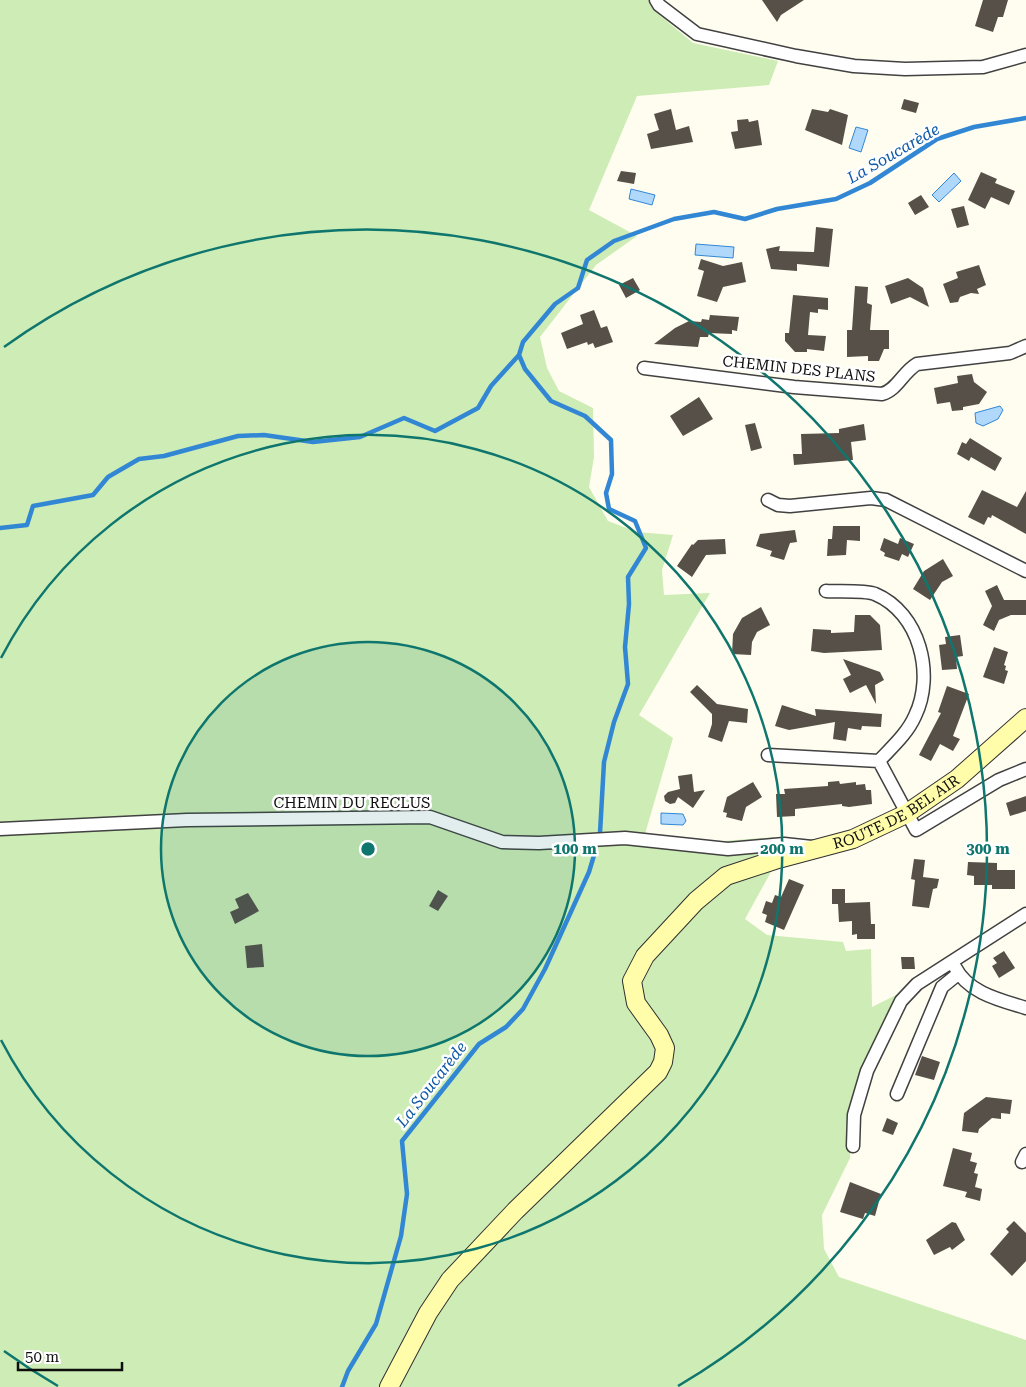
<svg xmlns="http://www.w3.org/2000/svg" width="1026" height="1387" font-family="'Roboto Serif',serif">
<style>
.green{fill:#ceecb6}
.water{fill:#b0d8fa;stroke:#3287d5}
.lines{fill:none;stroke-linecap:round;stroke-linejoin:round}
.stream{stroke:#3287d5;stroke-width:4.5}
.building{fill:#575049}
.street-casing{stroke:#414141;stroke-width:15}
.secondary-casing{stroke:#303030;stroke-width:20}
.street{stroke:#fff;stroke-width:12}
.secondary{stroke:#fffcaa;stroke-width:18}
.ring{fill:none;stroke:#0f766e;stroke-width:2.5}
.labels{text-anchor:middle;stroke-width:5;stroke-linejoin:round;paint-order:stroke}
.street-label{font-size:15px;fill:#0e0e0e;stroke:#fff}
.water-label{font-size:16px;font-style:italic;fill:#0f59a7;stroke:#fff}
.centre{fill:#0f766e;stroke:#fff;stroke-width:2.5}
.ring-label{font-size:15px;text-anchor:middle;font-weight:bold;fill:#0f766e;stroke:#fff;stroke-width:5;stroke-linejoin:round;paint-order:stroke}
</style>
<rect width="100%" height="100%" fill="#fffdef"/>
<path class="green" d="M0 0H656V12L693 43 778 61 769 85 637 96 589 210 637 236 596 265 540 337 547 368 559 391 593 408 594 457 589 487 608 521 637 532 673 535 662 570 664 595 710 593 639 715 673 738 645 834 711 842 775 837 772 870 745 919 767 935 843 942 846 951 871 949 872 1007 902 992 851 1115 850 1158 822 1215 824 1249 839 1277 1026 1340V1387H0Z"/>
<path class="water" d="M856 127 868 130 861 152 849 148Z
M954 173 961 181 939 202 932 195Z
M631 189 655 195 652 205 629 199Z
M696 244 734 247 733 258 695 255Z
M1000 406 1003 410 998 419 983 426 976 423 975 413Z
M661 813 683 814 686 821 683 825 661 824Z"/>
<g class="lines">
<path class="stream" d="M0 528 27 525 33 506 93 495 108 477 139 459 164 456 238 436 264 435 313 442 360 437 404 418 435 431 478 408 491 386 519 355
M600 833 604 762 614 722 628 684 625 647 629 604 628 577 646 548 635 521 609 509 606 493 612 474 611 440 585 416 551 401 525 369 519 355 523 342 555 304 578 288 587 260 614 241 674 219 714 212 745 219 777 209 836 199 870 183 937 139 974 127 1026 118
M342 1387 348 1371 376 1324 401 1236 407 1194 402 1141 479 1044 506 1027 523 1009 545 969 589 872 595 852"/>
</g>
<path class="building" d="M762 0H804L781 15 777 22Z
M983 0H1008L1003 17H998L993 32 975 26Z
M904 99 919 103 916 113 901 109Z
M671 109 676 130 689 126 693 142 651 149 647 134 659 130 654 114Z
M812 109 828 112 830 109 848 115 842 145 805 130Z
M748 119 749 122 758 120 762 145 735 149 731 132 738 131 737 120Z
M621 171 636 173 634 184 617 181Z
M981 172 997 179 995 183 1015 191 1009 205 991 197 985 209 968 200Z
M921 195 929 207 915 215 908 203Z
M964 206 969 225 957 228 951 209Z
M816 227 833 229 829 267 797 264V271L771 269 766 249 780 246 779 251 814 252Z
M701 259 723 266 742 262 746 282 723 287 717 302 697 296 704 271 698 269Z
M979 265 986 285 977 289 979 294 971 293 960 297 958 302 950 303 943 284 958 278 956 272Z
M633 278 640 290 626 298 619 285Z
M908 278 923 288 929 307 910 297 891 304 885 286Z
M855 286 868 287 867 303 872 305 870 330H889V349H884L879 361H868V356L847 357V330H852Z
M793 295 828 298V310L818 309V313L810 312 808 335 826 336 824 351 807 349V352H795L785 341V333H789Z
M594 310 601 328 607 326 613 342 595 348 593 343 588 345 587 342 567 349 561 333 583 324 580 315Z
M710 315 739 317 737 331 732 330V334L709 333 708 337H700L698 347 654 344 675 328 689 321 701 322 702 319 709 320Z
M972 374 974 382 987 392 979 404 963 407V410L952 411 950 402 937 404 934 388 958 383 957 376Z
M699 397 713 419 683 436 670 416Z
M755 423 762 448 751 451 745 425Z
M864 424 866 440 851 442 853 460 794 465 793 454H802L801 434 839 433V429Z
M970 438 1002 458 995 471 971 457 969 461 957 454 962 442 966 444Z
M982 490 1017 507 1026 491V534L992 515 991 518 988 517 984 525 968 517Z
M833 526H860V541L847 540 846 555 827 556 828 539H832Z
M795 530 797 542 790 543 784 560 770 556 772 551 756 546 760 534Z
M884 538 898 544 900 538 914 544 908 557 902 554 899 561 884 556 885 553 880 550Z
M725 539 726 554 706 555 692 577 677 566 692 544 693 545 698 540Z
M943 559 953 576 942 582 930 600 913 589 924 571Z
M997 585 1004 600H1026V615H1011L999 620 994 631 983 625 992 606 985 591Z
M761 607 770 625 757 632 752 642 751 655 732 654 733 634 742 618Z
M855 615H870L880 625 882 650 824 653 811 651 813 629 831 630V633L854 632Z
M960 635 963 656 956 657 957 669 942 670 939 645 946 644 945 637Z
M994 647 1008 652 1004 665 1006 666 1005 670 1008 671 1004 684 983 677Z
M843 659 880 672 884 680 875 685 876 704 866 685 850 693 843 679 851 675Z
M697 685 717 704 748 709 747 723 729 721 722 742 708 737 712 724V714L690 692Z
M947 686 969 694 953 736 960 739 953 751 940 744 931 761 919 755 941 713 938 712Z
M782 705 816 716 815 709 882 714 881 727 862 726 861 730 848 728 846 741 833 739 835 722 789 730 775 726Z
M692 774 694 792 705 790 693 808 678 797 675 803 670 804 665 801 664 796 668 792 680 789 678 776Z
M839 781 840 784 856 782V785L865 784 866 790H871L872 804 849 807 842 806V804L795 809V816L777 817 776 794H785L784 789 828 786V782Z
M753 782 762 797 746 807 742 821 726 817 727 813 723 812 727 797Z
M1026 796V811L1010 816 1006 803Z
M914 859 925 860 923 877 939 879 937 888 933 889 929 908 912 906 915 880 911 879Z
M968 862 997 863V870H1015V889H992V885H974V876L967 875Z
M789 879 804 885 784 930 765 922 767 915 762 913 766 901 772 903 775 895 781 897Z
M832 889H845V903L870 902 871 924H875V939H857V934L852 935V921L839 922 838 904H832Z
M438 890 448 896 438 911 429 906Z
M248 893 259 911 235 924 230 912 239 908 235 899Z
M262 944 264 967 247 968 245 946Z
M1004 951 1015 968 999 978 992 966 997 963 993 958Z
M901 957H914L915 969H902Z
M922 1056 940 1062 934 1080 915 1075Z
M986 1097 1012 1100 1010 1114 1001 1113V1119L992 1118 979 1129 978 1133 962 1131 964 1113Z
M887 1118 898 1123 893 1135 882 1131Z
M953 1148 972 1153 970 1161 977 1163 974 1173 978 1174 975 1187 982 1189 980 1201 965 1197 967 1192 943 1186Z
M850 1182 881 1194 875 1216 865 1213 863 1219 840 1212Z
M1014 1221 1026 1233V1261L1012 1276 990 1254 1009 1232 1006 1229Z
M952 1222 956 1223 965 1240 952 1250 950 1247 934 1255 926 1240Z"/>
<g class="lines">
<g class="street-casing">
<path id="street" d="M656 0 659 5 697 34 796 56 854 66 905 69 983 67 1026 55
M644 368 794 387 882 394C897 390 903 372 917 364L1010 353 1026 346
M768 500 778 505 790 506 871 498 886 500 1026 571
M826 591C838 592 864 590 875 594 920 613 935 675 915 716 907 734 892 747 879 761L916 830 999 780 1026 769
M768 755 879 761
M0 829 187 820 430 817 502 842 539 843 625 838 728 849 784 844 812 847
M955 967C968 993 1000 1000 1026 1008
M897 1094 942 987 958 974
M853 1146 854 1115 867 1071 901 1001 917 984 1026 914
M1022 1162 1026 1154"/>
</g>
<g class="secondary-casing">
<g id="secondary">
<path id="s1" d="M389 1387 428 1313 450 1280 515 1211 658 1072 663 1062 665 1048 659 1035 636 1003 632 981 645 956 696 901 726 876 778 859 853 839 906 814 957 779 1026 718"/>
</g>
</g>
<use href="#street" class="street"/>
<use href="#secondary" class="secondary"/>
</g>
<circle cx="368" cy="849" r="207" fill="#0f766e" fill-opacity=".12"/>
<g class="ring">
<circle cx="368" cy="849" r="207"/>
<path d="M1 658A414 414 0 1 1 1 1040"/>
<path d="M58 1386A620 620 0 0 1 4 1351M4 347A620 620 0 1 1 678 1386"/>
</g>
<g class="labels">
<g class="street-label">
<text transform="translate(799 369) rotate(6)" y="5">CHEMIN DES PLANS</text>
<text x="352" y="808">CHEMIN DU RECLUS</text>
<text dy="5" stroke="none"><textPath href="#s1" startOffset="844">ROUTE DE BEL AIR</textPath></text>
</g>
<g class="water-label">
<text transform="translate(893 153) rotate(-30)" y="6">La Soucarède</text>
<text transform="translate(431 1084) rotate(-52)" y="6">La Soucarède</text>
</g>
</g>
<circle cx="368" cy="849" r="8" class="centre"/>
<g class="ring-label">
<text x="575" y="854">100 m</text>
<text x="782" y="854">200 m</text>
<text x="988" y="854">300 m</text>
</g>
<path d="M18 1362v8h104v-8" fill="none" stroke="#0e0e0e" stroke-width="2.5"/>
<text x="25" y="1362" font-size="15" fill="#0e0e0e" stroke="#ffffff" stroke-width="4" paint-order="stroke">50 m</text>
</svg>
